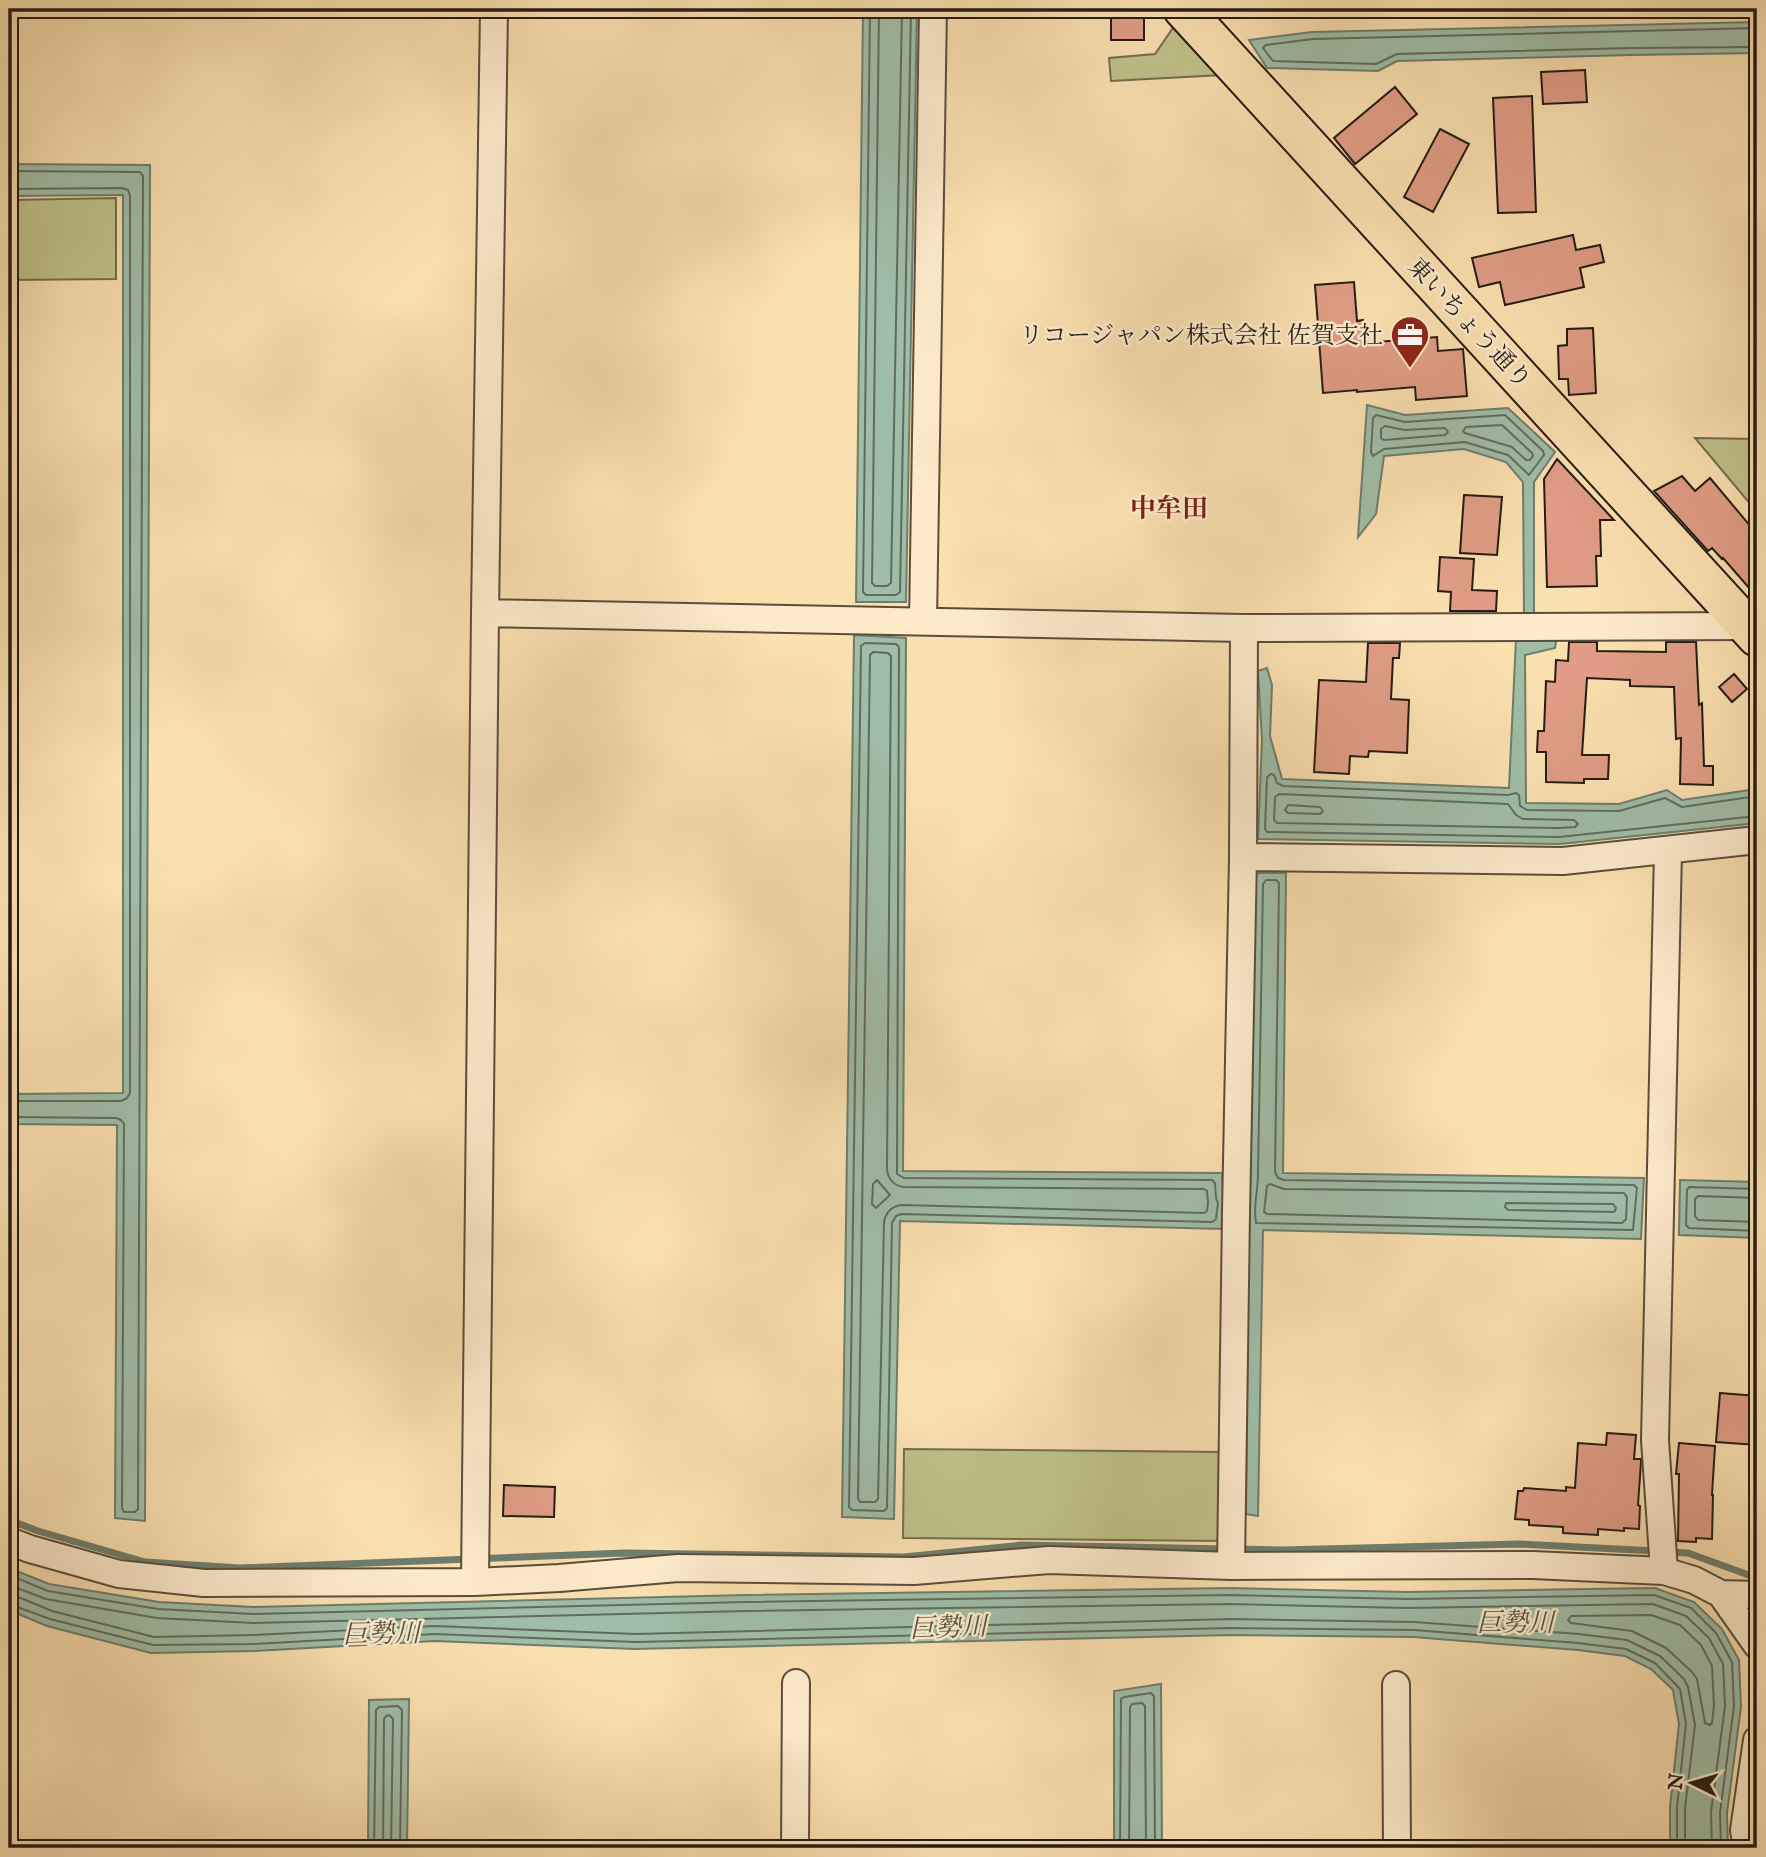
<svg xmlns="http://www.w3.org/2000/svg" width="1766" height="1857" font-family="'IM FELL English','Noto Serif JP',serif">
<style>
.green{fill:#c0c189;stroke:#726e4e;stroke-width:2}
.water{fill:#9fbda7;stroke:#6e7d6c;stroke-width:2}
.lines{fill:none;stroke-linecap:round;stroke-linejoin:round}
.shore{stroke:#626c5e;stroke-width:2}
.stream{stroke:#6e7d6c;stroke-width:7}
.building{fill:#e09c86;stroke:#251c14;stroke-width:2}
.minor-casing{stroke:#5a4d3b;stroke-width:30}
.primary-casing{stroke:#251c14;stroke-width:42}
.minor{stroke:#fceacb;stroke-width:26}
.primary{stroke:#fadfaf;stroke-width:38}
.labels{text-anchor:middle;stroke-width:5;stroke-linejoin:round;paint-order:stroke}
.street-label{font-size:24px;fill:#251c14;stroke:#fceacb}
.poi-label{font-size:24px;fill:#251c14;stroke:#fceacb;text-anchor:end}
.neighbourhood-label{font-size:26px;font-weight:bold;fill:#7a1f14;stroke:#fceacb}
.water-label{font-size:26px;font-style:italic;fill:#505447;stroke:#fceacb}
</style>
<rect width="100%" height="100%" fill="#fadfaf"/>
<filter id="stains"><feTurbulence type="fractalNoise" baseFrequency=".00286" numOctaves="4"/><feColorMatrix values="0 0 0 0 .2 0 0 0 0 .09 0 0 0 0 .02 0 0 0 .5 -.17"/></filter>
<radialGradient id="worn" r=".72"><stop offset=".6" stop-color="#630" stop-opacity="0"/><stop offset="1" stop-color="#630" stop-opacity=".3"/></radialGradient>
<path class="green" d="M1177 22 1222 75 1111 81 1109 58 1155 54Z
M116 198V279L9 280V200Z
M1695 438 1757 439V512Z
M904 1449 1225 1452 1223 1541 903 1538Z"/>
<path class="water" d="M863 9H917L906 602H856Z
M1757 22V53L1631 55 1397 61 1378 71 1267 68 1249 40 1312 32Z
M9 164 150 165 145 1521 115 1518 117 1125 9 1124V1094L123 1093V195L9 196Z
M1367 405 1405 415 1508 408 1555 452 1534 482V617L1524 616 1523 482 1506 462 1464 449 1384 456 1376 514 1358 537Z
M854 635 906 638 903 1171 1222 1173 1223 1198 1250 1197 1256 873H1286L1283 1173 1644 1178 1641 1239 1263 1230 1258 1516 1246 1514 1248 1229 1223 1208V1229L900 1221 894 1519 842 1517Z
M1557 637 1555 648 1525 655 1526 803 1619 804 1667 790 1682 800 1757 789V823L1560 844 1258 839 1262 740 1258 671 1267 668 1272 685 1270 736 1282 779 1509 788 1516 639Z
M1680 1180 1757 1182V1238L1679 1235Z
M9 1568 49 1584 159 1602 253 1607 746 1595 1231 1588 1408 1592 1655 1588 1694 1602 1722 1629 1739 1660 1741 1707 1727 1813 1728 1848H1670V1807L1679 1724 1673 1690 1651 1669 1625 1656 1578 1650 1413 1637 1231 1635 635 1649 435 1641 253 1651 151 1653 47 1626 9 1610Z
M1161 1684 1162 1848H1114V1691Z
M409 1699 407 1848H368L369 1700Z"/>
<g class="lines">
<path class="shore" d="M870 9 863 592 866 595H896L900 592 911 9
M879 9 872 583 875 586H887L891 583 902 9
M1757 28 1313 39 1266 45 1263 48 1273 61 1376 64 1397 54 1631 48 1757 47
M9 171 140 172 143 176 138 1509 135 1512H124L122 1508 124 1124 121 1120 116 1118 9 1117
M9 189 122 188 128 190 130 196V1093L127 1098 121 1101H9
M1376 415 1405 422 1505 415 1543 451 1544 455 1529 475 1508 455 1465 442 1384 449 1373 456 1371 452 1373 418Z
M1502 425 1532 453 1533 456 1530 460H1526L1512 447 1465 433 1463 431 1466 427Z
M1385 426 1405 430 1445 428 1448 432 1445 435 1384 440 1381 438V429Z
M865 643 896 644 899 647 897 1174 904 1178 1212 1180 1215 1183 1216 1198 1218 1203 1216 1219 1212 1222 901 1214 896 1216 892 1223 887 1508 884 1511 852 1510 849 1507 861 646Z
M873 652 888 653 891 656 887 1169C888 1179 893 1185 903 1187L1204 1189 1207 1191 1208 1203 1207 1211 1204 1213 902 1205C892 1206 886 1212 884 1222L878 1499 875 1502H860L858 1498 870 655Z
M1279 794 1508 804 1516 815 1523 819 1574 820 1578 824 1575 827 1559 828 1277 823 1274 820 1275 797Z
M1757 796 1682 807 1665 798 1619 811 1527 810 1520 806 1519 795 1516 793 1508 795 1283 786 1277 783 1274 775 1271 774 1267 777 1265 829 1267 832H1274L1559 837 1757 816
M1288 805 1320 807 1323 811 1320 814 1288 813 1285 810Z
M1266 880H1276L1279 883 1275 1172 1278 1178 1284 1180 1634 1185 1637 1188 1633 1230 1256 1223C1253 1207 1258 1191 1258 1174L1263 884Z
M877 1180 890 1195 876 1208 872 1204 873 1184Z
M1270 1184 1284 1189 1624 1193 1627 1197 1626 1219 1622 1223 1267 1214 1264 1212 1267 1186Z
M1757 1189 1689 1187 1687 1190 1686 1225 1689 1228 1757 1231
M1757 1198 1698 1196 1695 1199V1216L1698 1220 1757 1222
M1506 1203 1613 1204 1616 1208 1615 1211 1613 1212 1508 1210 1505 1207Z
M9 1575 48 1591 158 1609 253 1614 746 1602 1231 1595 1408 1599 1654 1595 1691 1608 1716 1633 1732 1662 1734 1706 1720 1813 1721 1848
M9 1585 46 1599 157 1618 253 1623 747 1611 1231 1604 1408 1608 1653 1604 1686 1616 1709 1638 1723 1664 1725 1706 1711 1812 1712 1848
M9 1596H16L52 1611 154 1637 253 1635 435 1626 636 1634 1231 1619 1414 1622 1579 1634 1627 1640 1660 1656 1684 1679 1688 1687 1695 1725 1685 1808V1848
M9 1604 50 1619 153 1645 253 1644 435 1634 636 1642 1231 1628 1414 1630 1578 1643 1626 1649 1655 1663 1680 1689 1686 1724 1677 1807V1848
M1651 1615 1680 1625 1701 1645 1712 1666 1714 1706 1712 1723 1710 1725 1705 1723 1697 1679 1692 1672 1666 1648 1632 1631 1571 1623 1568 1620 1571 1616Z
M374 1848 376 1710 379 1707 398 1706 402 1710 400 1848
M383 1848 384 1719 386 1716 389 1715 393 1719 391 1848
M1120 1848 1121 1699 1124 1697 1151 1693 1154 1696 1155 1848
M1129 1848 1130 1707 1132 1704 1142 1703 1145 1706 1146 1848"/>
<path class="stream" d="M9 1520 38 1531 145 1562 240 1568 625 1553 904 1557 1022 1545 1226 1549
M1238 1549 1282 1550 1519 1544 1656 1551
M1668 1552 1688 1553 1757 1578"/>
</g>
<path class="building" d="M1111 9H1144V40H1111Z
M1585 70 1587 102 1543 104 1541 72Z
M1395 87 1417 114 1355 164 1334 138Z
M1532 96 1536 212 1498 213 1493 98Z
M1440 129 1469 144 1433 212 1404 197Z
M1573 235 1576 250 1600 245 1604 262 1580 268 1584 287 1505 305 1500 282 1479 287 1472 258Z
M1354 282 1357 321 1363 320 1365 343 1437 337 1438 351 1463 349 1467 396 1416 400 1415 387 1357 392V390L1323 393 1315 285Z
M1593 328 1596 393 1569 395 1568 379H1559L1558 346 1567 345V329Z
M1557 459 1614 520H1600L1601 556H1596L1597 586 1547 587 1544 479Z
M1682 476 1695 491 1710 478 1757 534V597L1723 558 1722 559 1712 548 1708 551 1654 491Z
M1464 495 1502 497 1497 555 1460 553Z
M1440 557 1474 559 1472 590 1497 591 1496 611H1450L1451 592 1438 591Z
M1569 642H1597V651L1666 652V642H1696L1699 705 1702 703 1704 766H1713V785L1680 784 1681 738 1676 739 1674 687 1630 686V680L1587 678 1582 755H1609L1608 779H1584V783L1546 782V752H1537L1538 731H1544L1546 681 1555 682 1556 660 1568 661Z
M1368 643H1400L1399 658H1393L1391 699 1409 700 1407 753 1369 751 1368 757 1350 756 1349 774 1314 772 1319 680 1366 682Z
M1734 674 1747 689 1732 702 1719 687Z
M1720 1393 1757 1396V1445L1716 1442Z
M1607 1433 1636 1435 1634 1459H1641V1462L1638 1505 1640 1506 1639 1529 1624 1528V1531L1598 1529V1535L1563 1533V1527L1529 1525V1520L1515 1519 1518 1491H1523L1524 1488 1566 1491V1487L1575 1488 1578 1443 1606 1445Z
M1679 1443 1715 1446 1712 1495H1713L1712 1539 1696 1538V1542L1678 1541 1679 1474H1676Z
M504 1485 555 1487 554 1517 503 1516Z"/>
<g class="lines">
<g class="minor-casing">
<path id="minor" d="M485 613 1244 628 1748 626
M923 621 933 9
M1244 628 1243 857 1236 1213 1231 1566 1533 1565 1664 1571 1694 1580 1721 1594 1757 1645
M1243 857 1563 861 1757 840
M9 1541 30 1549 119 1574 204 1583 475 1582 559 1578 678 1568 914 1571 1049 1560 1231 1566
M1664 1571 1655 1440 1668 851
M475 1582 485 613 494 9
M1721 1594 1757 1595
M1396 1685 1397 1848
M795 1848 796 1683
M1747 1848 1744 1830 1757 1740"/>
</g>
<g class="primary-casing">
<path id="primary" d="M1183 9 1757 637"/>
</g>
<use href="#minor" class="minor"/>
<use href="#primary" class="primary"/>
</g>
<defs>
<g id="office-pin" transform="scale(2.0125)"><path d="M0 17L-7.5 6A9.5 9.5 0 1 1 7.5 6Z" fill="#8f2418" stroke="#fceacb"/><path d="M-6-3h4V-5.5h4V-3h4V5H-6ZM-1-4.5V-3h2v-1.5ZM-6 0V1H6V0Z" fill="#fff"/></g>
</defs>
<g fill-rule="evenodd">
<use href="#office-pin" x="1410" y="335"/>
</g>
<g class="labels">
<g class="street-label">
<text transform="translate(1470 323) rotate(47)" y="8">東いちょう通り</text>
</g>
<g class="poi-label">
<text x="1383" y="343">リコージャパン株式会社 佐賀支社</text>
</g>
<g class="neighbourhood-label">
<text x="1169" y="517">中牟田</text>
</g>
<g class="water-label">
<text x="1515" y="1631">巨勢川</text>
<text transform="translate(948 1627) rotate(-2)" y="9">巨勢川</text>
<text transform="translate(381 1633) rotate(-1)" y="9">巨勢川</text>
</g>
</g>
<rect width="1766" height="1857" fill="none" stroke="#fadfaf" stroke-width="35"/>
<rect x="10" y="10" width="1745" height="1836" fill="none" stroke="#251c14" stroke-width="3.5"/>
<rect x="18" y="18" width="1731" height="1822" fill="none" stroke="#251c14" stroke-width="2"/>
<g transform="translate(1692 1783) rotate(275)" stroke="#fceacb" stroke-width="5" paint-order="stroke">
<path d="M0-5L12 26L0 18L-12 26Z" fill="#251c14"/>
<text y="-10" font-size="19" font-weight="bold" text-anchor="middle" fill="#251c14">N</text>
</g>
<rect width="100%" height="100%" filter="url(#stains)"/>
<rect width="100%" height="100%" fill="url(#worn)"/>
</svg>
